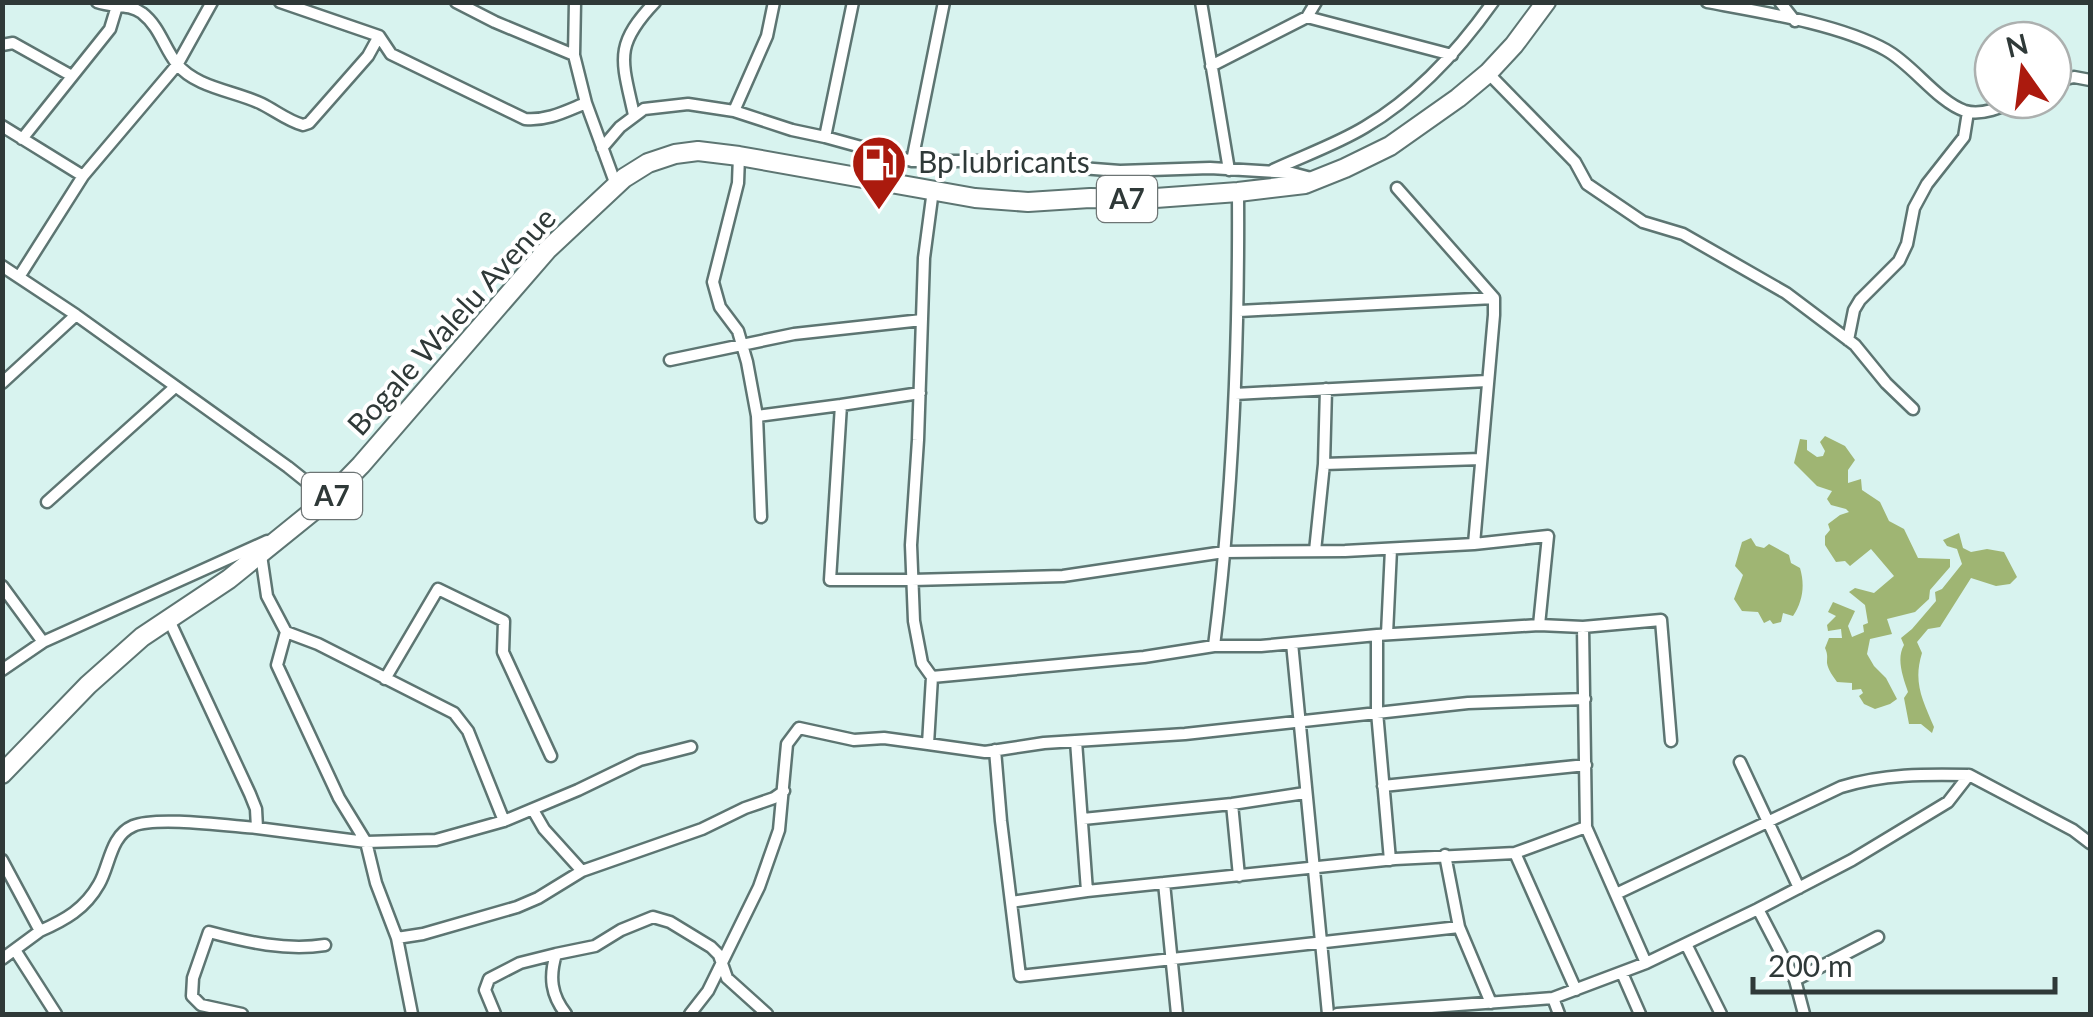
<svg xmlns="http://www.w3.org/2000/svg" width="2093" height="1017" font-family="Lato,sans-serif">
<style>
.forest{fill:#9fb573}
.lines{fill:none;stroke-linecap:round;stroke-linejoin:round}
.street-casing{stroke:#5d7572;stroke-width:15}
.highway-casing{stroke:#5d7572;stroke-width:22}
.street{stroke:#fff;stroke-width:10}
.highway{stroke:#fff;stroke-width:18}
.labels{text-anchor:middle;stroke-width:8;stroke-linejoin:round;paint-order:stroke}
.shield{fill:#fff;stroke:#6d7474;stroke-width:2.5}
.shield-label{font-size:28px;font-weight:bold;fill:#2f3938}
.poi-label{font-size:30px;fill:#2f3938;stroke:#fff;text-anchor:start}
.street-label{font-size:30px;fill:#2f3938;stroke:#fff}
</style>
<rect width="100%" height="100%" fill="#d8f3ef"/>
<path class="forest" d="M1825 436 1845 446 1855 460 1848 470V483L1861 479 1862 490 1880 502 1889 521 1904 529 1918 558 1950 559V567L1930 590 1929 599 1915 612 1887 619 1892 634 1870 639 1867 654 1874 666 1886 678 1897 699 1890 704 1875 709 1864 704 1859 696 1863 693 1861 689 1852 690V683L1837 682C1833 676 1828 670 1827 663 1827 656 1828 655 1825 648L1829 638H1842L1841 629 1828 631 1827 625 1836 616 1828 612 1833 602 1855 611 1848 626 1852 637 1864 632 1863 625 1868 623 1865 605 1849 592 1855 588 1874 593 1894 576 1871 549 1850 566 1845 561 1836 562 1825 545V536L1830 530 1828 524 1840 515 1849 512 1846 509 1831 505 1827 499 1832 491 1817 486 1794 463 1800 439 1807 440V450L1817 457 1823 456 1825 451 1820 442Z
M1959 533 1963 548 1971 552 1987 549 2004 552 2017 577 2010 584 1996 586 1971 578 1940 627 1928 629 1917 642 1922 653C1913 682 1922 699 1934 727L1932 733 1921 724H1909L1904 698 1908 692C1903 677 1896 659 1904 645L1901 638 1912 629 1936 601 1935 592 1942 589 1962 564 1957 549 1947 546 1943 540Z
M1751 538 1756 546 1764 548 1769 544 1789 555 1791 563 1800 568C1805 585 1803 601 1793 616L1783 613 1781 622 1773 624 1770 620 1764 623 1758 612 1742 611 1734 599 1743 575 1735 566 1742 542Z"/>
<g class="lines">
<g class="street-casing">
<path id="street" d="M97 2C113 8 128 3 142 13 160 27 164 48 177 64 196 88 236 91 262 104 276 111 288 121 303 125L309 123 368 56 379 36
M280 2 379 36 391 54 525 119C548 121 566 111 586 103
M456 2 495 22 574 55
M575 2 574 55 586 103 616 185
M1201 2 1229 170
M1707 2C1761 12 1839 24 1886 50 1912 64 1938 102 1965 111 1982 116 2002 107 2017 100
M1780 2 1795 21
M1307 17 1452 55
M2 45 13 43 72 76
M1211 66 1307 17 1316 2
M1488 73 1575 162 1587 184 1643 222 1683 234 1786 293 1855 345 1886 383 1913 409
M2053 82 2074 77 2090 80
M734 111 767 36 774 2
M634 115C622 60 613 46 655 2
M2 126 83 176
M825 137 853 2
M22 139 110 29 117 6
M602 148 620 127 644 109 688 104 734 111 792 130 825 137 912 161H989L1120 171 1210 168 1292 173 1311 178
M739 156 738 183 713 282 720 307 738 331 747 362 757 416 841 405 830 580H912L1063 576 1224 552 1345 551 1474 544
M912 161 944 2
M1273 170C1303 156 1337 144 1365 127 1416 97 1459 50 1493 2
M1397 188 1494 298V315L1474 544 1548 536 1539 625 1583 627 1586 827 1646 963
M2 266 76 315 288 467 328 499
M19 277 83 176 177 65 212 2
M1239 311 1494 298
M1848 340 1854 310 1860 300 1899 261 1907 244 1914 208 1927 184 1964 137 1968 112
M670 360 794 334 922 320
M2 383 76 315
M1235 394 1487 381
M841 405 920 393
M757 416 761 517
M1324 464 1481 459
M47 502 175 387
M1315 551 1324 464 1326 389
M261 555 267 596 286 632 277 665 339 798 366 842 376 883 397 938 412 1014
M2 586 43 642
M169 620 250 794 256 809 257 828 366 842 436 840 504 821 578 790 640 760 691 747
M1583 627 1661 620 1671 741
M286 632 318 644 454 713 468 731 504 821
M1387 634 1391 549
M1292 643 1328 1014
M1214 646C1233 496 1239 344 1238 192
M2 670 43 642 267 541
M932 677 922 663 914 621 911 545 918 440 924 258 933 190
M385 679 438 589 504 621 503 652 551 756
M1076 741 1087 891
M928 744 985 752 1044 743 1185 734 1468 703 1585 699
M995 750 1001 821 1020 976 1459 927
M1740 762 1799 888
M1383 786 1586 765
M1232 804 1239 876
M533 810 544 829 582 871 702 829 745 808 774 798 784 791
M1083 819 1232 804 1305 793
M1515 853 1576 990
M1445 855 1459 927 1491 1003
M2 860 40 931 2 959
M1390 860 1377 712V635L1539 625
M1164 883 1177 1014
M1616 894 1841 787C1883 774 1925 774 1969 775
M1011 902 1087 891 1395 859 1515 853 1586 827
M1758 909 1795 980 1804 1014
M40 931C65 920 85 909 99 884 110 865 110 836 133 826 157 816 229 826 257 828
M397 938 423 934 517 907 538 898 582 871
M1686 944 1721 1014
M15 950 56 1014
M1622 973 1640 1014
M1795 980 1878 937
M1553 998 1559 1014
M242 1014 201 1005 192 996 193 978 209 932C247 942 286 951 325 945
M495 1014 485 990 489 979 520 963 556 954
M566 1014C551 995 549 977 556 954L595 946 621 930 653 917 670 922 711 947 719 955 727 978 767 1014
M690 1014 708 991 759 887 779 830 787 744 799 728 854 740 884 738 928 744 932 677 1144 657 1214 646H1261L1377 635
M1337 1014 1553 998 1646 963 1758 909 1852 860 1948 802 1969 775 2073 830 2090 843"/>
</g>
<g class="highway-casing">
<path id="highway" d="M2 774 88 685 142 637 229 579 328 499 361 465 547 250 624 178 648 163 675 154 698 151 739 156 975 198 1028 202 1090 198 1142 199 1238 192 1305 184 1345 168 1390 146 1458 98 1488 73 1514 45 1546 2"/>
</g>
<use href="#street" class="street"/>
<use href="#highway" class="highway"/>
</g>
<defs>
<g id="fuel-pin" transform="scale(2.875)"><path d="M0 17L-7.5 6A9.5 9.5 0 1 1 7.5 6Z" fill="#ab1a0e" stroke="#fff"/><path d="M-5.5-6h7V0h2V4h1.3V-2.5L3-4.5l.8-.8L6-3V5H2.5V1h-1V6h-7ZM-4.2-4.7v3.2H.2V-4.7Z" fill="#fff"/></g>
</defs>
<g fill-rule="evenodd">
<use href="#fuel-pin" x="879" y="163"/>
</g>
<g class="labels">
<g class="shield">
<rect x="1097" y="176" width="60" height="46" rx="8"/>
<rect x="302" y="473" width="60" height="46" rx="8"/>
</g>
<g class="shield-label">
<text x="1127" y="209">A7</text>
<text x="332" y="506">A7</text>
</g>
<g class="poi-label">
<text x="918" y="173">Bp lubricants</text>
</g>
<g class="street-label">
<text transform="translate(452 322) rotate(-48)" y="10">Bogale Walelu Avenue</text>
</g>
</g>
<rect width="2093" height="1017" fill="none" stroke="#2f3938" stroke-width="10"/>
<g transform="translate(2023 70) rotate(346)"><circle r="48" fill="#ffffff" stroke="#acb0af" stroke-width="2.5"/>
<path d="M0-8L18 38L0 25L-18 38Z" fill="#ab1a0e"/>
<text y="-15" font-size="28" font-weight="bold" text-anchor="middle" fill="#2f3938">N</text>
</g>
<path d="M1753 977v15h302v-15" fill="none" stroke="#2f3938" stroke-width="5"/>
<text x="1768" y="977" font-size="30" fill="#2f3938" stroke="#ffffff" stroke-width="8" paint-order="stroke">200 m</text>
</svg>
